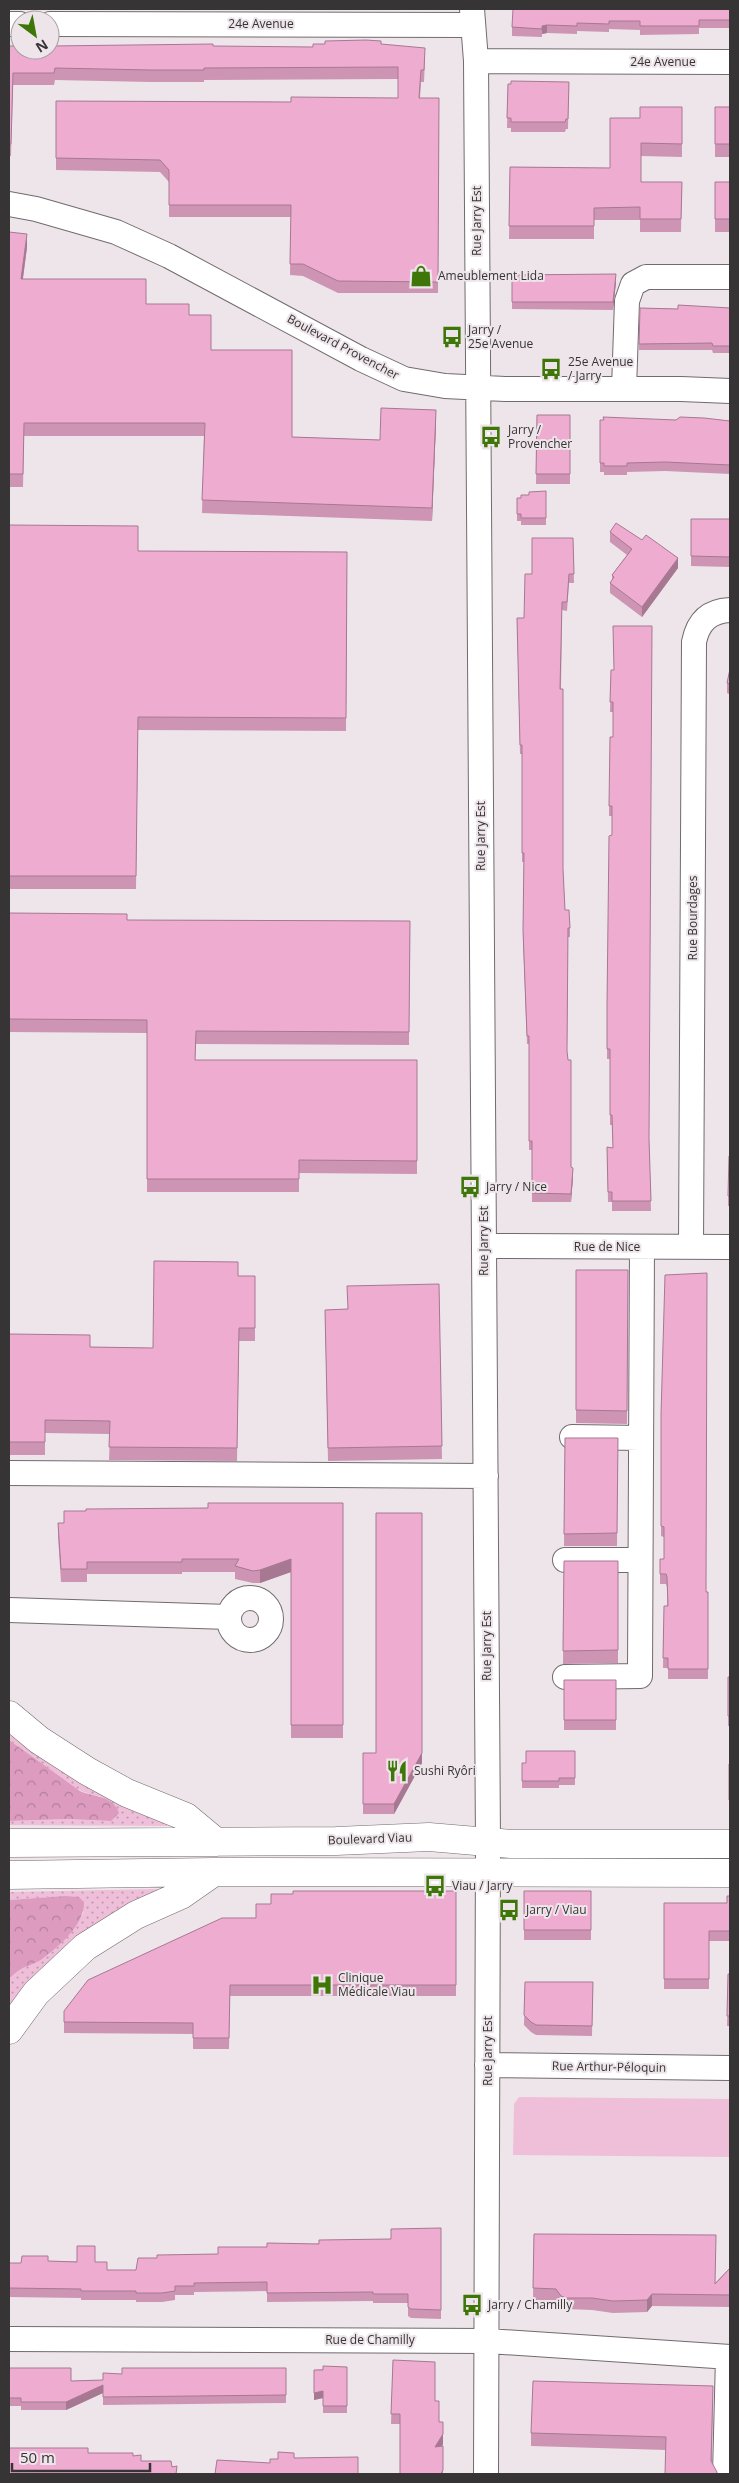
<svg xmlns="http://www.w3.org/2000/svg" width="739" height="2483" font-family="'Open Sans',sans-serif">
<style>
.grass{fill:url(#grass-dots)}
.forest{fill:url(#forest-crowns)}
.green{fill:#efbfd9}
.lines{fill:none;stroke-linecap:round;stroke-linejoin:round}
.minor-casing{stroke:#726b6e;stroke-width:26}
.major-casing{stroke:#726b6e;stroke-width:29}
.minor{stroke:#fff;stroke-width:24}
.major{stroke:#fff;stroke-width:28}
.wall{fill:#ce94b4}
.shaded-wall{fill:#a77892}
.building{fill:#efacd1;stroke:#a77892}
.labels{text-anchor:middle;stroke-width:4;stroke-linejoin:round;paint-order:stroke}
.street-label{font-size:12px;fill:#373435;stroke:#ede5e9}
.poi-label{font-size:12px;fill:#373435;stroke:#ede5e9;text-anchor:start}
</style>
<defs>
<pattern id="grass-dots" width="8" height="8" patternUnits="userSpaceOnUse" patternTransform="scale(1.25)"><rect width="8" height="8" fill="#efbfd9"/><path d="M2 2h.1M6 6h.1" fill="none" stroke="#c29cb1" stroke-width="1.8" stroke-linecap="round"/></pattern>
<pattern id="forest-crowns" width="20" height="18" patternUnits="userSpaceOnUse" patternTransform="scale(1.25)"><rect width="20" height="18" fill="#dc9bbf"/><path d="M2 6a3 3 0 1 1 6 0M12 15a3 3 0 1 1 6 0" fill="none" stroke="#b37f9c"/></pattern>
</defs>
<rect width="100%" height="100%" fill="#ede5e9"/>
<path class="grass" d="M9 1730 168 1821 167 1826 9 1825V1821L68 1819 111 1821 100 1796C78 1797 27 1754 9 1740Z
M157 1889 158 1893 9 2009V1979C19 1968 29 1965 42 1959 56 1952 76 1926 84 1912L64 1896 9 1900V1892Z"/>
<path class="forest" d="M9 1740 80 1791C95 1798 113 1795 119 1813L111 1821 68 1819 9 1821Z
M64 1896 79 1897 84 1902C85 1923 61 1945 45 1957 32 1967 23 1964 9 1979V1900Z"/>
<path class="green" d="M519 2097 730 2099V2157L513 2155 514 2104Z"/>
<g class="lines">
<g class="minor-casing">
<path id="minor" d="M472 9 476 61 488 1842 486 2474
M9 24H20
M50 24 472 25
M476 61 730 62
M9 204 36 209 116 232 169 256 361 359 404 379 445 386 505 389H681L730 391
M624 389 627 301 633 284 646 277H730
M484 1246 730 1247
M691 1247 694 642C698 622 709 611 730 610
M572 1437 640 1438
M9 1473 486 1476
M565 1560H640
M229 1619a21 21 0 1 1 42 0a21 21 0 1 1-42 0Z
M9 1610 229 1617
M565 1677 640 1676 642 1247
M487 2065 730 2068
M9 2339 488 2341 730 2357
M725 2474 728 2357"/>
</g>
<g class="major-casing">
<path id="major" d="M9 1715 39 1740 87 1771 127 1793 186 1817 216 1842
M9 1843 336 1841 429 1837 511 1844H730
M9 1875 214 1872 730 1873
M9 2030 36 1993 85 1947 136 1915 181 1895 214 1872"/>
</g>
<use href="#minor" class="minor"/>
<use href="#major" class="major"/>
</g>
<path class="wall" d="M730 9V28H699V34L640 35V30L609 29V32L577 31V34L547 33 542 34V37L512 36V27Z
M381 44 425 60 424 82H421L420 98H439L438 293H338L303 276 290 275 291 217H169V182L160 172 56 170V101L291 102 398 98V79L204 80V82H151L55 80 54 85H13L11 156H9V46L313 47Z
M569 82 568 129H566L565 132H511V128H507L508 84Z
M682 107V157L641 156V182H682L681 232H640V220H594V239H509L510 167 610 168 640 118Z
M715 107H730V157H715Z
M715 182H730V232H715Z
M9 232 27 247 23 279 146 304 189 315 211 350 292 437 380 440 436 423 432 521 202 513 204 436H24L23 487H9Z
M512 275 616 282 613 310 512 309Z
M640 308 678 309 730 308V353H713L712 350H639Z
M537 415H570V484H536Z
M600 420 730 421V474L665 471 627 472V475H604V472H600Z
M546 491V525H521V521H517V498H521L529 495Z
M691 519H730V567L691 566Z
M9 525 138 551 347 552 346 731 138 730 136 889H9Z
M610 532 678 568 642 617 610 593V583L612 581V575L627 555 610 542Z
M573 538 574 583H569L567 611 562 610 561 689 563 869 565 910 570 928V937H568L567 1051 571 1167 573 1177 571 1202H532V1150H529V1044H527L523 939 524 862H522V754H520L517 618H524L532 574Z
M730 669V701L729 700V694L727 693V683Z
M611 670 649 1140 651 1211H612V1202H608L607 1147 613 1148 612 1125H610V1059H607V1006L612 835V816H609V806L613 737V712H610Z
M9 913 127 920 410 921 409 1045 196 1044 195 1060H417V1174L299 1173V1192H147V1033L9 1032Z
M730 1156V1206H728V1196Z
M576 1270H628L627 1424 576 1423Z
M238 1276H255V1341H239L237 1461 109 1460 110 1434 45 1433V1455H9V1334L90 1347 153 1348Z
M439 1284 442 1459 328 1461 325 1310 348 1309Z
M661 1415 706 1592H708V1679H668V1668H663L664 1606H667V1587L666 1584H660V1559H664V1537L661 1536Z
M565 1438H618L617 1546H564Z
M343 1503V1738H291V1572L260 1583H253L235 1579V1572H182V1574H87V1582H61L58 1536V1523H64L86 1511 208 1508Z
M564 1561H618V1663L563 1664Z
M728 1677H730V1726H728Z
M564 1680H616V1730H564Z
M575 1751V1785H559V1788H522V1763H526Z
M363 1753 422 1763 394 1814H363Z
M729 1764H730V1810H729Z
M456 1891V1996H230L229 2049H193V2034L64 2033V2011L256 1918 271 1904Z
M524 1891H591V1940H524Z
M730 1896V1941H709V1989H664V1903H727Z
M728 1974H730V2026H727Z
M525 1982H593L592 2036 536 2035 531 2032 524 2025Z
M441 2228V2319L411 2318 408 2316V2303H373V2301L267 2302V2291L194 2292V2295H175V2300L162 2302H136V2300H81V2298L9 2297V2263H21L48 2261 95 2262 107 2270H136L157 2258 218 2254 267 2247 391 2239Z
M534 2234 715 2283 730 2268V2307L652 2306 647 2312 613 2313 592 2310 566 2309 561 2307 556 2300H533Z
M393 2360 435 2401 439 2422H443V2444L442 2447 443 2446V2474H400V2424H391Z
M347 2367V2413H323V2398L314 2400V2370Z
M9 2368 71 2381 103 2380 122 2374 286 2368V2403L103 2405V2393L66 2410H21V2406H9Z
M713 2386 712 2461 666 2450 531 2446V2433Z"/>
<path class="shaded-wall" d="M547 25V33L542 34V26Z
M27 234V247L21 292V279Z
M616 274V282L613 310V302Z
M436 410V423L432 521V508Z
M678 558V568L642 617V607Z
M573 1168V1177L571 1202V1194Z
M422 1513V1763L394 1814V1804Z
M291 1559V1572L260 1583V1570Z
M652 2294V2306L647 2312V2300Z
M103 2385V2393L66 2410V2402Z
M323 2391V2398L314 2400V2393Z
M443 2434V2444L435 2457V2447Z"/>
<path class="building" d="M513 9H730V20H699V26H640V21H609V24L577 23V26L547 25 542 26V29L512 27Z
M366 40 381 41V44L425 48 424 70H421L419 98H439L438 282 338 281 303 264H290L291 205H169V170L160 160 56 158V101L291 102V97L398 98V67L204 68V70H151L55 68 54 73H13L11 144H9V46H20V50H50V46L213 44V46L313 47V44H325V41Z
M511 81 569 82 568 119H566L565 122H511V118H507L508 84H511Z
M640 107H682V144L641 143V182H682L681 219H640V207L594 208V226H509L510 167 610 168V118H640Z
M715 107H730V144H715Z
M715 182H730V219H715Z
M9 232 27 234 21 279H146V304H189V315H211V350H292V437L380 440 381 408 436 410 432 508 202 500 205 423H24L23 474H9Z
M616 274 613 302H512V275Z
M678 305 730 308V346H713L712 343 639 344 640 308 678 309Z
M537 415H570V474H536Z
M603 417 676 420 680 417 704 418 730 421V465L665 462 627 463V466H604V463H600V420H604Z
M546 491V518H521V514H517V498H521V495H529V492Z
M691 519H730V557L691 556Z
M616 523 642 540 646 535 678 558 642 607 610 583 614 577 612 575 632 549 610 532Z
M9 525 138 526V551L347 552 346 718 138 717 136 876H9Z
M532 538H573L574 574H569L567 602H562L560 689H563V869L565 910H569L570 928H568L567 1051 568 1060H571V1167L573 1168 571 1194 532 1193V1141H529V1036H527L523 930 524 853H522V745H520L517 618H524L525 574H532Z
M613 626H652L649 1139 651 1201H612V1192H608L607 1147 613 1148 612 1115H610V1049H607V1006L609 836 612 835V806H609L610 737H613V702H610L611 670H614Z
M730 669V691L729 690 730 684 727 683Z
M9 913 127 914V920L410 921 409 1032 196 1031 195 1060H417V1161L299 1160V1179H147V1020L9 1019Z
M729 1156H730V1196H728Z
M154 1261 238 1262V1276H255V1328H239L237 1448 109 1447 110 1421 45 1420V1442H9V1334L90 1335V1347L153 1348Z
M576 1270H628L627 1411 576 1410Z
M707 1273 706 1592H708V1669H668V1658H663L664 1606H668L667 1577 666 1574H660V1559H664V1527L661 1526V1415L665 1275Z
M439 1284 442 1446 328 1448 325 1310 348 1309 347 1286Z
M565 1438H618L617 1533 564 1534Z
M208 1503H343V1725H291V1559L260 1570 253 1571 235 1566 239 1559H182V1562H87V1569H61L58 1523H64V1511H86V1509L208 1508Z
M376 1513H422V1753L394 1804H363V1753H376Z
M564 1561H618V1650L563 1651Z
M728 1677H730V1716H728Z
M564 1680H616V1720H564Z
M526 1751H575V1778H559V1781H522V1763H526Z
M729 1764H730V1800H729Z
M293 1891H456V1985H230L229 2038H193V2023L64 2022V2011L88 1980 222 1918H256V1904H271V1894H293Z
M524 1891H591V1930H524Z
M727 1896H730V1931H709V1979H664V1903H727Z
M728 1974H730V2016H727Z
M525 1982H593L592 2026 536 2025 531 2022 524 2015Z
M441 2228V2310L411 2309 408 2307V2294H373V2292L267 2293V2282L194 2283V2286H175V2291L162 2293H136V2291H81V2289L9 2288V2263H21L22 2256H48V2261L77 2262V2246H95V2262H107V2270H136L138 2258H157V2255L218 2254V2247H267V2243L319 2244V2240L391 2239V2229Z
M534 2234 716 2235 715 2284 730 2268V2295L652 2294 647 2300 613 2301 592 2298H566L561 2296 556 2289 533 2288Z
M393 2360 435 2362V2401H439V2422H443V2434L435 2447 443 2446V2470L441 2474H400V2414H391Z
M323 2366 347 2367V2406H323V2391L314 2393V2370H323Z
M9 2368H71V2381L103 2380V2373L122 2374V2368H286V2395L103 2397V2385L66 2402H21V2398H9Z
M533 2381 713 2386 711 2461 717 2472V2474H665L666 2437 531 2433Z
M9 2448H88V2453H133V2456L141 2455V2461H171L172 2467 177 2466 176 2474H9Z
M278 2452 294 2453V2458L358 2457V2474H215L217 2460 270 2463V2459H278Z"/>
<defs>
<g id="shop-bare" transform="scale(1.725)"><path d="M-5-2.5h2.3a2.7 3.5 0 0 1 5.4 0H5L5.5 6h-11ZM-1.5-2.5h3a1.5 2.3 0 0 0-3 0Z" fill="#3e7608" stroke="#ede5e9" stroke-width="2.5" paint-order="stroke"/></g>
<g id="bus-bare" transform="scale(1.725)"><path d="M-5-6H5V4H4V6H2V4H-2V6H-4V4H-5ZM-3.5-4V0h7V-4ZM-3.5 1.2v1.5H-2V1.2ZM2 1.2v1.5H3.5V1.2Z" fill="#3e7608" stroke="#ede5e9" stroke-width="2.5" paint-order="stroke"/></g>
<g id="restaurant-bare" transform="scale(1.725)"><path d="M-5-6h1v4h1v-4h1v4h1v-4h1v5L-1.5 .5V6h-2V.5L-5-1ZM5-6V6H3V1.5H1.5Q1.5-4 5-6Z" fill="#3e7608" stroke="#ede5e9" stroke-width="2.5" paint-order="stroke"/></g>
<g id="hospital-bare" transform="scale(1.725)"><path d="M-5-5h3v3.5h4V-5h3V5h-3V1.5h-4V5h-3Z" fill="#3e7608" stroke="#ede5e9" stroke-width="2.5" paint-order="stroke"/></g>
</defs>
<g fill-rule="evenodd">
<use href="#shop-bare" x="421" y="276"/>
<use href="#bus-bare" x="452" y="337"/>
<use href="#bus-bare" x="551" y="369"/>
<use href="#bus-bare" x="491" y="437"/>
<use href="#bus-bare" x="470" y="1187"/>
<use href="#restaurant-bare" x="397" y="1771"/>
<use href="#bus-bare" x="435" y="1886"/>
<use href="#bus-bare" x="509" y="1910"/>
<use href="#hospital-bare" x="322" y="1985"/>
<use href="#bus-bare" x="472" y="2305"/>
</g>
<g class="labels">
<g class="street-label">
<text x="261" y="28">24e Avenue</text>
<text x="663" y="66">24e Avenue</text>
<text transform="translate(477 221) rotate(-90)" y="4">Rue Jarry Est</text>
<text transform="translate(343 347) rotate(28)" y="4">Boulevard Provencher</text>
<text transform="translate(481 836) rotate(-90)" y="4">Rue Jarry Est</text>
<text transform="translate(693 918) rotate(-90)" y="4">Rue Bourdages</text>
<text transform="translate(484 1241) rotate(-90)" y="4">Rue Jarry Est</text>
<text x="607" y="1251">Rue de Nice</text>
<text transform="translate(487 1646) rotate(-90)" y="4">Rue Jarry Est</text>
<text transform="translate(370 1839) rotate(-2)" y="4">Boulevard Viau</text>
<text transform="translate(488 2051) rotate(-90)" y="4">Rue Jarry Est</text>
<text transform="translate(609 2067) rotate(1)" y="4">Rue Arthur-Péloquin</text>
<text x="370" y="2344">Rue de Chamilly</text>
</g>
<g class="poi-label">
<text x="438" y="280">Ameublement Lida</text>
<text x="468" y="334">Jarry /<tspan x="468" dy="14">25e Avenue</tspan></text>
<text x="568" y="366">25e Avenue<tspan x="568" dy="14">/ Jarry</tspan></text>
<text x="508" y="434">Jarry /<tspan x="508" dy="14">Provencher</tspan></text>
<text x="486" y="1191">Jarry / Nice</text>
<text x="414" y="1775">Sushi Ryôri</text>
<text x="452" y="1890">Viau / Jarry</text>
<text x="526" y="1914">Jarry / Viau</text>
<text x="338" y="1982">Clinique<tspan x="338" dy="14">Médicale Viau</tspan></text>
<text x="488" y="2309">Jarry / Chamilly</text>
</g>
</g>
<rect width="739" height="2483" fill="none" stroke="#373435" stroke-width="20"/>
<g transform="translate(35 35) rotate(148)"><circle r="24" fill="#ede5e9" stroke="#a49ea1"/>
<path d="M0-4L9 19L0 12L-9 19Z" fill="#3e7608"/>
<text y="-8" font-size="14" font-weight="bold" text-anchor="middle" fill="#373435">N</text>
</g>
<path d="M12 2463v8h138v-8" fill="none" stroke="#373435" stroke-width="2.5"/>
<text x="20" y="2463" font-size="15" fill="#373435" stroke="#ede5e9" stroke-width="4" paint-order="stroke">50 m</text>
</svg>
